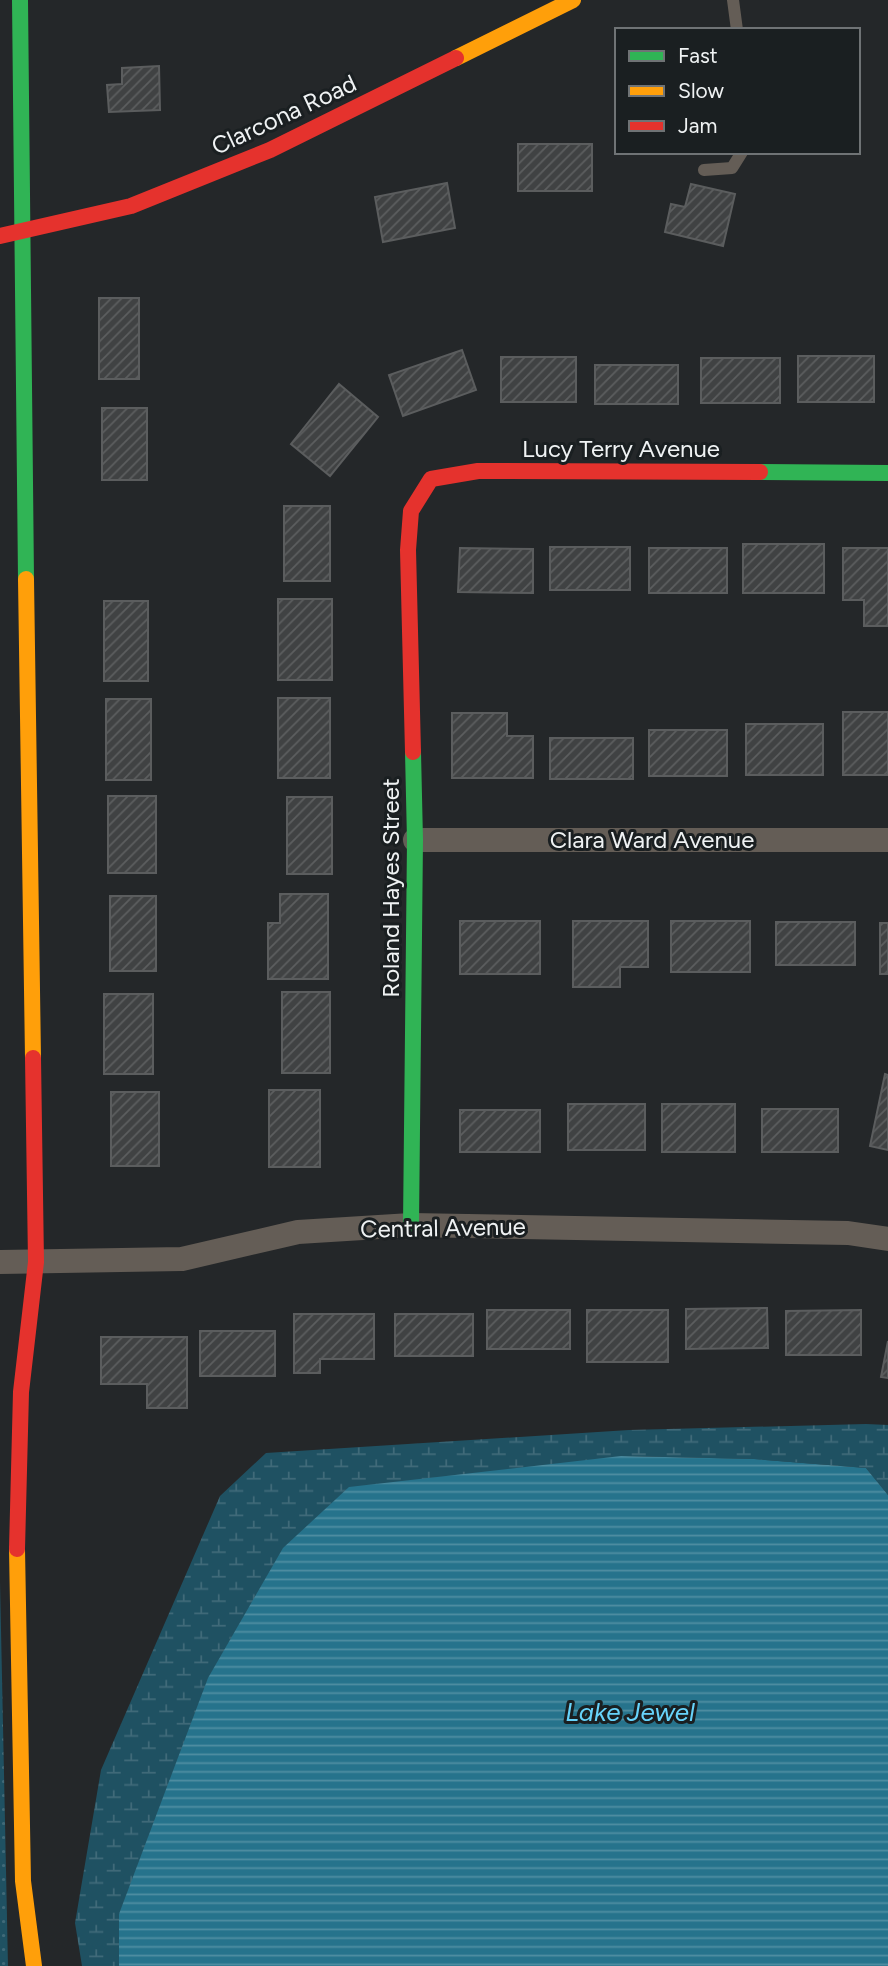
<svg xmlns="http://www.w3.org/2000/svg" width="888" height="1966" font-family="Figtree,sans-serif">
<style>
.wetland{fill:url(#wetland-marsh)}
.park{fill:url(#park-dots)}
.water{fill:url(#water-rules)}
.building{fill:url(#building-hatch);stroke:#5b5d5e;stroke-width:2}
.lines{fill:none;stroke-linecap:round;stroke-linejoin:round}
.lane{stroke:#645d56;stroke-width:12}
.street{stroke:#645d56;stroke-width:24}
.fast{stroke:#30b455;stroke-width:16}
.slow{stroke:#ff9f0a;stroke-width:16}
.jam{stroke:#e5322d;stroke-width:16}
.labels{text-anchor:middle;stroke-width:6;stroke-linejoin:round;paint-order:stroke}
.street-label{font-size:24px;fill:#eff2f3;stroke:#1a1f21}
.water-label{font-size:26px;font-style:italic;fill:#67d3fa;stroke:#1a1f21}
</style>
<defs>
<pattern id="wetland-marsh" width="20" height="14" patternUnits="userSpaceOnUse" patternTransform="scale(1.75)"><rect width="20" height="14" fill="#1f5162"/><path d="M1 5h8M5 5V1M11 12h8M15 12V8" fill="none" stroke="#406a79"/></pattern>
<pattern id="park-dots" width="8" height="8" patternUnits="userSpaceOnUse" patternTransform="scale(1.75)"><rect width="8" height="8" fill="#1f5162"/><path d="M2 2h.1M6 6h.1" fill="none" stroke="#406a79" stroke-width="1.8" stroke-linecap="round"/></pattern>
<pattern id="water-rules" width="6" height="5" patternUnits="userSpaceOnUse" patternTransform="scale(1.75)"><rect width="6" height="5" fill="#26738c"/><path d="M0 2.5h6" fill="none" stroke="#508ea2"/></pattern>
<pattern id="building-hatch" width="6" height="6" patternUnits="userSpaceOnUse" patternTransform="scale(1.75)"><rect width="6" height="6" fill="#404243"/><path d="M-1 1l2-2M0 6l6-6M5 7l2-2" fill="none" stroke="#5c5e5f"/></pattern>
</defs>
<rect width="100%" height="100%" fill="#242729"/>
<path class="wetland" d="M866 1424 888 1425V1495L866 1468 754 1459 621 1456 119 1914V1966H82L75 1923 101 1770 220 1496 266 1453 629 1430Z"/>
<path class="park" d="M0 1582 8 1966H0Z"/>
<path class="water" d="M621 1456 754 1459 866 1468 888 1495V1966H119V1914L208 1678 283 1548 349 1487Z"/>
<path class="building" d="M159 66 160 110 109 112 107 85 122 84V68Z
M518 144H592V191H518Z
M447 183 455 228 383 242 375 197Z
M691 184 735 194 723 246 665 232 671 204 685 207Z
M99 298H139V379H99Z
M462 350 476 390 403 416 389 375Z
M798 356H874V402H798Z
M501 357H576V402H501Z
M701 358H780V403H701Z
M595 365H678V404H595Z
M339 384 378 417 330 476 291 444Z
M102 408H147V480H102Z
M284 506H330V581H284Z
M743 544H824V593H743Z
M550 547H630V590H550Z
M460 548 533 549V593L458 592Z
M649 548H727V593H649Z
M843 548H888V626H864V600H843Z
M278 599H332V680H278Z
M104 601H148V681H104Z
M278 698H330V778H278Z
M106 699H151V780H106Z
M843 712H888V775H843Z
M452 713H507V736H533V778H452Z
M746 724H823V775H746Z
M649 730H727V776H649Z
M550 738H633V779H550Z
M108 796H156V873H108Z
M287 797H332V874H287Z
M280 894H328V979H268V923H280Z
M110 896H156V971H110Z
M460 921H540V974H460Z
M573 921H648V967H620V987H573Z
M671 921H750V972H671Z
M776 922H855V965H776Z
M880 923H888V974H880Z
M282 992H330V1073H282Z
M104 994H153V1074H104Z
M885 1074 888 1075V1150L870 1146Z
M269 1090H320V1167H269Z
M111 1092H159V1166H111Z
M568 1104H645V1150H568Z
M662 1104H735V1152H662Z
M762 1109H838V1152H762Z
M460 1110H540V1152H460Z
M767 1308 768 1348 686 1349V1309Z
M487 1310H570V1349H487Z
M587 1310H668V1362H587Z
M861 1310V1355H786V1311Z
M294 1314H374V1359H320V1373H294Z
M395 1314H473V1356H395Z
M200 1331H275V1376H200Z
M101 1337H187V1408H147V1384H101Z
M888 1341V1378L881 1377Z"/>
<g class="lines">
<path class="lane" d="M733 0 737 30
M704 170 732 168 742 152"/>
<path class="street" d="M415 840H888
M0 1262 182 1259 298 1232 411 1225 848 1233 888 1239"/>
<path class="fast" d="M20 0 26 579
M760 472 888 473
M411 1225 415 840 413 752"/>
<path class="slow" d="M456 58 573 0
M26 579 33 1058
M17 1549 23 1881 34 1966"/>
<path class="jam" d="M0 236 131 206 270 150 456 58
M413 752 408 550 411 511 431 479 478 471 760 472
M17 1549 21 1392 36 1262 33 1058"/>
</g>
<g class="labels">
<g class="street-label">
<text transform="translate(284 115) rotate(-25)" y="8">Clarcona Road</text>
<text x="621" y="457">Lucy Terry Avenue</text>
<text x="652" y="848">Clara Ward Avenue</text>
<text transform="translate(391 888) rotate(-90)" y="8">Roland Hayes Street</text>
<text transform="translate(443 1228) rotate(-1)" y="8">Central Avenue</text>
</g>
<g class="water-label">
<text x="630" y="1721">Lake Jewel</text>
</g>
</g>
<rect x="615" y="28" width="245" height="126" fill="#1a1f21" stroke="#6f7375" stroke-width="2"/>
<rect x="629" y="51" width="35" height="10" fill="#30b455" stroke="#6f7375" stroke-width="2"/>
<text x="678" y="63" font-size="21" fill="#eff2f3">Fast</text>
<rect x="629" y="86" width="35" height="10" fill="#ff9f0a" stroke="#6f7375" stroke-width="2"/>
<text x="678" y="98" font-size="21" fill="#eff2f3">Slow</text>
<rect x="629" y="121" width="35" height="10" fill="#e5322d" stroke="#6f7375" stroke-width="2"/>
<text x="678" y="133" font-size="21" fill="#eff2f3">Jam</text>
</svg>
